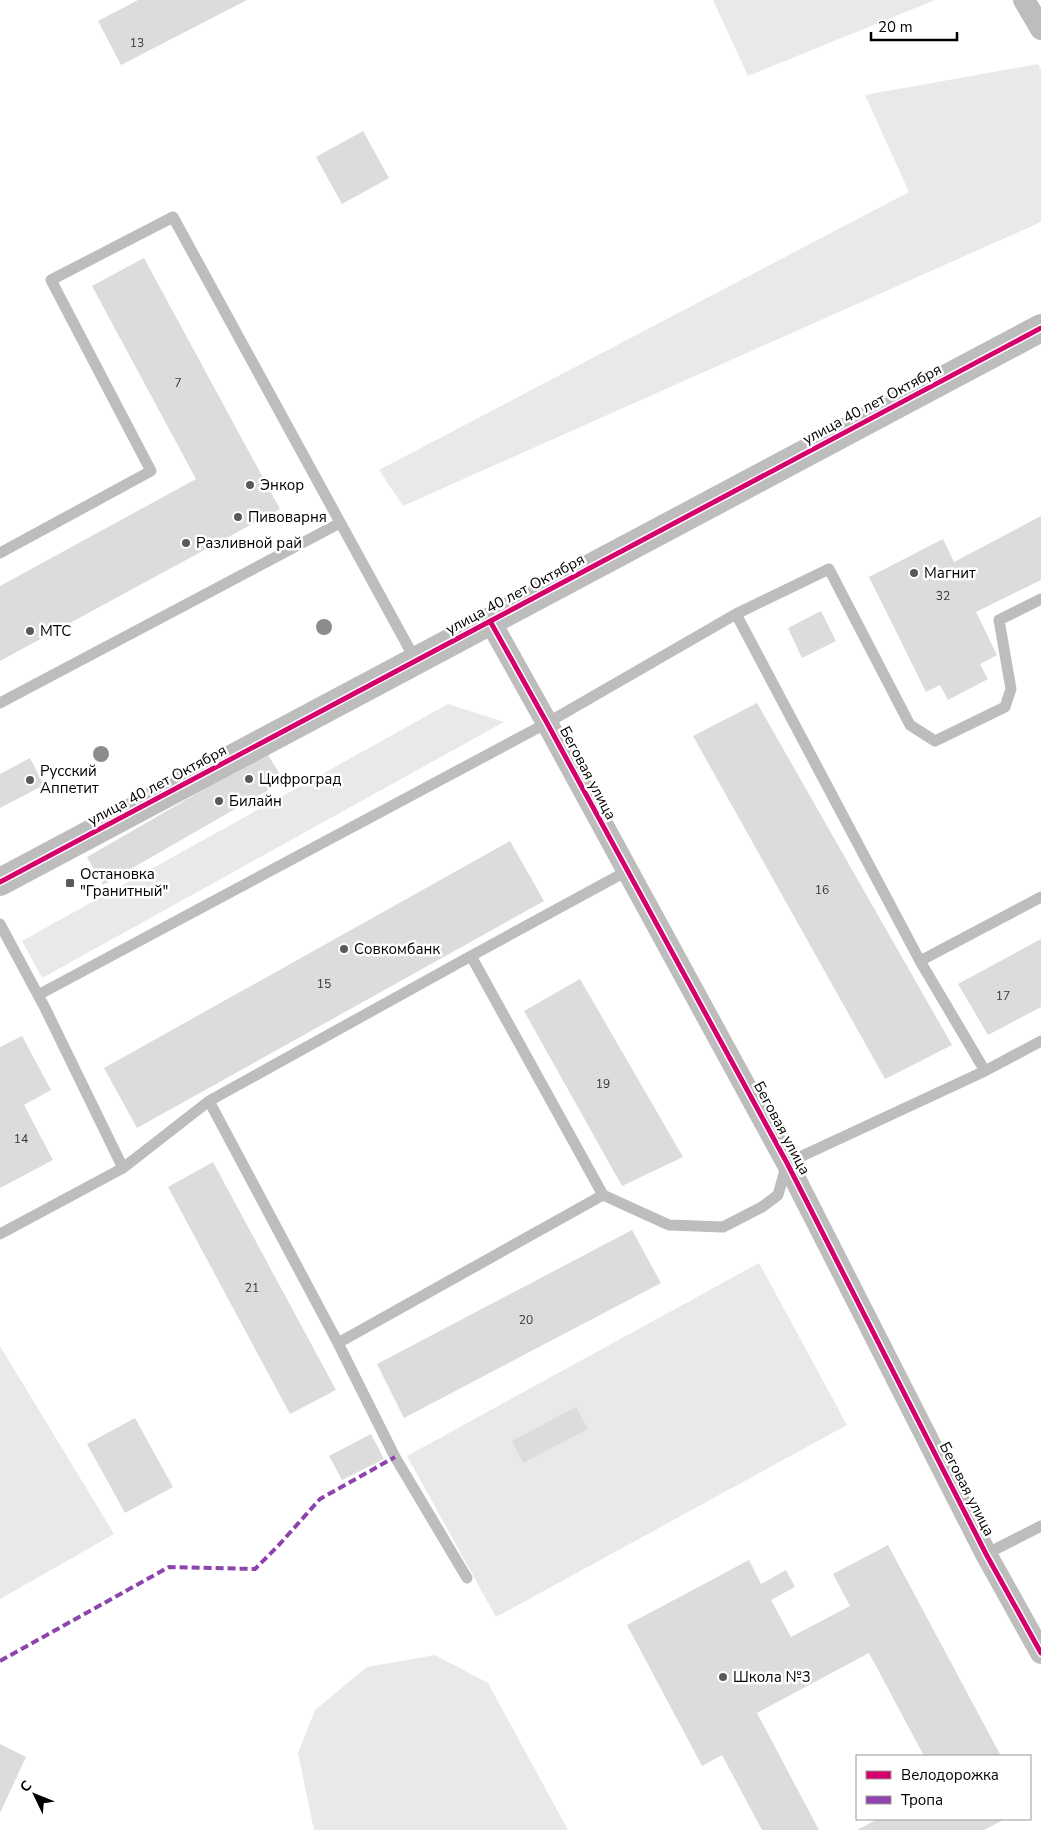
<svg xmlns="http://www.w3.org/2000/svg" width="1041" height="1830" font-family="'Nunito Sans',sans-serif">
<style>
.green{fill:#e9e9e9}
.building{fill:#dcdcdc}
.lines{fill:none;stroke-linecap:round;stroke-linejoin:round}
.service{stroke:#bdbdbd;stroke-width:11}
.minor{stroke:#bdbdbd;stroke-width:22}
.tertiary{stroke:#bdbdbd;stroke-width:28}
.quiet{stroke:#8e44ad;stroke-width:4;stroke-dasharray:8 4;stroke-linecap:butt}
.cycleway-casing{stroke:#fff;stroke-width:8}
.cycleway{stroke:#d6006c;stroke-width:5}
.tree{fill:#8c8c8c}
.poi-dot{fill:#595959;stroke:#fff;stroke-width:2}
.labels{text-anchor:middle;stroke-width:5;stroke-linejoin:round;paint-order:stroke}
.number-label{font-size:12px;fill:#373737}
.street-label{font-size:15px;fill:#000;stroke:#fff}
.poi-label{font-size:15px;fill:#000;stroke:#fff;text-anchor:start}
</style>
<rect width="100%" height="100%" fill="#fff"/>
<path class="green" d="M713 0H935L748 76Z
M1038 64 1041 70V222L403 506 379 470 909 192 865 95Z
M448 704 504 722 42 978 22 941Z
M759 1263 847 1425 496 1617 407 1456Z
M0 1346 114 1534 0 1599Z
M435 1655 488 1683 568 1830H314L298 1753 315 1710 367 1667Z"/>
<path class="building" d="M138 0H247L121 65 98 21Z
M363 131 389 178 342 204 316 157Z
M144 258 280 509 0 661V586L196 479 92 286Z
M1041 516V580L976 612 997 655 980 664 988 679 948 700 940 685 926 692 869 577 943 539 954 562Z
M821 611 836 641 802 658 788 628Z
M757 703 952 1045 885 1079 693 736Z
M267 753 284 781 103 885 87 857Z
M30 758 44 785 0 808V774Z
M510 841 544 901 137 1128 104 1068Z
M1041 939V1007L988 1035 958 984Z
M580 979 683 1157 622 1186 524 1011Z
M22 1036 51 1090 24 1105 53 1160 0 1188V1047Z
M213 1162 336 1390 290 1414 168 1187Z
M632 1230 661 1283 404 1418 377 1364Z
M576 1407 588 1429 523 1463 512 1441Z
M135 1418 173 1487 125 1513 87 1444Z
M371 1434 384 1459 342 1480 329 1456Z
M888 1545 1001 1756H924L869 1653 757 1713 819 1830H762L722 1755 702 1766 627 1625 749 1560 761 1584 786 1570 795 1587 771 1600 791 1637 850 1606 833 1574Z
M0 1744 26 1757 0 1813Z
M878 1819H1005L984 1830H857Z"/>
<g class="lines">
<path class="service" d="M0 553 151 471 51 280 173 217 416 661
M736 614 829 569 910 725 935 741 1005 707 1011 689 999 620 1041 599
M0 703 340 523
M0 924 45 1008 123 1168 209 1101 338 1343
M471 956 627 871
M920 961 1041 897
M38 995 547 723 736 614 920 961 985 1071 787 1163 778 1195 762 1207 723 1227 669 1225 603 1195 338 1343 395 1457 467 1578
M985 1071 1041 1041
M209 1101 471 956 603 1195
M0 1234 123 1168
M986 1554 1041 1526"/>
<path class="minor" d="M1024 0 1041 29
M490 621 547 723 787 1163 986 1554 1041 1653"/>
<path class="tertiary" d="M0 882 1041 328"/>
<path class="quiet" d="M0 1661 169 1567 255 1569 278 1546 320 1499 395 1457"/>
<g class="cycleway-casing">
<path id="cycleway" d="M490 621 547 723 787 1163 986 1554 1041 1653
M0 882 1041 328"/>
</g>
<use href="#cycleway" class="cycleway"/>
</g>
<g class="tree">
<circle cx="324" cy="627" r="8"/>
<circle cx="101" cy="754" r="8"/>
</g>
<g class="poi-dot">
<circle cx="250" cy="485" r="5"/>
<circle cx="238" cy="517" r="5"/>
<circle cx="186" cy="543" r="5"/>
<circle cx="914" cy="573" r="5"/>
<circle cx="30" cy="631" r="5"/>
<circle cx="249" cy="779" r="5"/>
<circle cx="30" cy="780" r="5"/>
<circle cx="219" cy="801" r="5"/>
<rect x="65" y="878" width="10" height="10" rx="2.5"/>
<circle cx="344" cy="949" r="5"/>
<circle cx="723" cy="1677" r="5"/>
</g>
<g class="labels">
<g class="number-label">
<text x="137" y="47">13</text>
<text x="178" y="387">7</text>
<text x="943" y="600">32</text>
<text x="822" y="894">16</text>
<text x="324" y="988">15</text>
<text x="1003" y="1000">17</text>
<text x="603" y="1088">19</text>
<text x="21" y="1143">14</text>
<text x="252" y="1292">21</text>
<text x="526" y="1324">20</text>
</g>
<g class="street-label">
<text transform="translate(872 404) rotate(-28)" y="5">улица 40 лет Октября</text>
<text transform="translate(515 594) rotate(-28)" y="5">улица 40 лет Октября</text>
<text transform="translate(588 773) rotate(62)" y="5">Беговая улица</text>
<text transform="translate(157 785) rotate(-28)" y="5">улица 40 лет Октября</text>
<text transform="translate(782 1128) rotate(62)" y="5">Беговая улица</text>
<text transform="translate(967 1489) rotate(63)" y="5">Беговая улица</text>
</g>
<g class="poi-label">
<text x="260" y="490">Энкор</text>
<text x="248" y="522">Пивоварня</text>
<text x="196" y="548">Разливной рай</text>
<text x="924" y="578">Магнит</text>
<text x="40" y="636">МТС</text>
<text x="40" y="776">Русский<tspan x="40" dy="17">Аппетит</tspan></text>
<text x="259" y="784">Цифроград</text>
<text x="229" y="806">Билайн</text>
<text x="80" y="879">Остановка<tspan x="80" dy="17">"Гранитный"</tspan></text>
<text x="354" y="954">Совкомбанк</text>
<text x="733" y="1682">Школа №3</text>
</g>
</g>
<rect x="856" y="1755" width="175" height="65" fill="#ffffff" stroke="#999999"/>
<rect x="866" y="1771" width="25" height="8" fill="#d6006c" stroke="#999999"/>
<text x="901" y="1780" font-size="15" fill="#000000">Велодорожка</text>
<rect x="866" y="1796" width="25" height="8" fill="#8e44ad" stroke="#999999"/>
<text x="901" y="1805" font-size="15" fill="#000000">Тропа</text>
<g transform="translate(35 1795) rotate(313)" stroke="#ffffff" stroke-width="4" paint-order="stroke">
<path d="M0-4L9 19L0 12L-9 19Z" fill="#000000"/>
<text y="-8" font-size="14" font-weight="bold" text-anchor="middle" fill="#000000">С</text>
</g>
<path d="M871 32v8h86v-8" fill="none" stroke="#000000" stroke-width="2.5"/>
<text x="878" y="32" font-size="15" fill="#000000" stroke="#ffffff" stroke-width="4" paint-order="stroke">20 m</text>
</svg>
